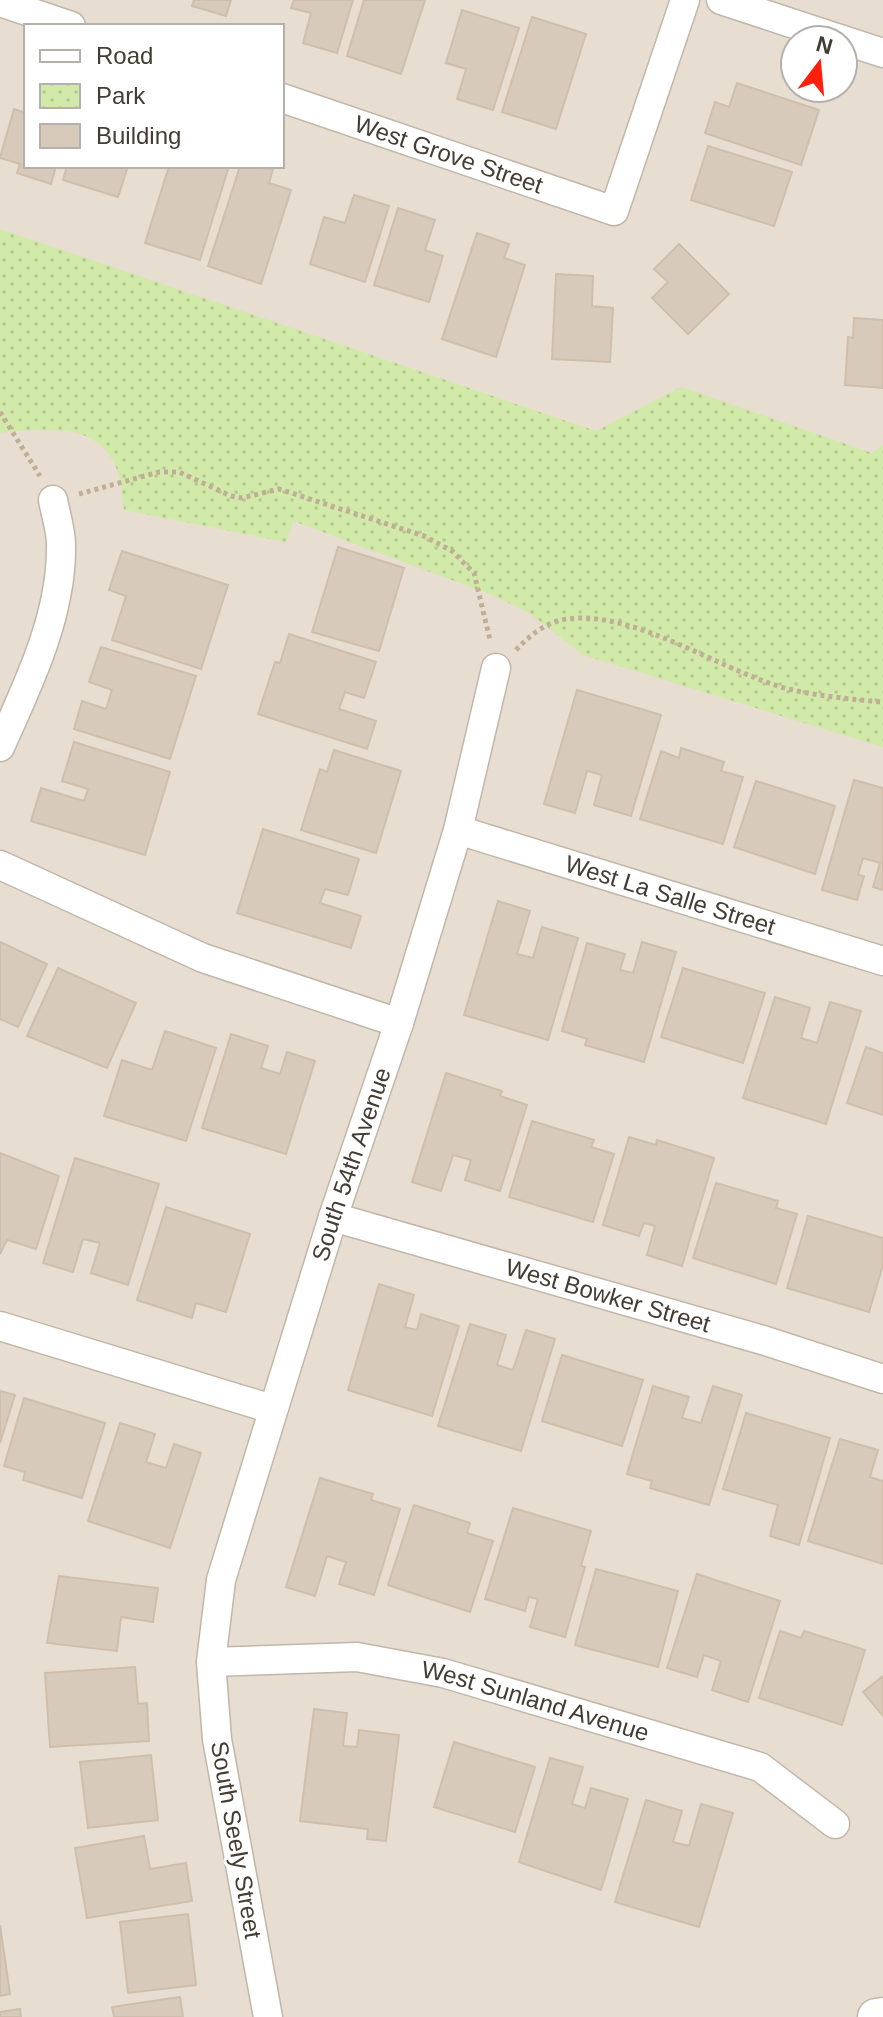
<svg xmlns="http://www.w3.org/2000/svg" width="883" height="2017" font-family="Arial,sans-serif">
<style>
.residential{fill:#e7ded1;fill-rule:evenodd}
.park{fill:url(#park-dots)}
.building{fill:#d7cabb;stroke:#cfbeab;stroke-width:2}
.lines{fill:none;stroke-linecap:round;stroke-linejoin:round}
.minor-casing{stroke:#c1b6a8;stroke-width:31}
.tertiary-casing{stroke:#c1b6a8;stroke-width:39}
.path{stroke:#c0ae96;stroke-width:5;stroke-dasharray:4 4;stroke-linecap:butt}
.minor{stroke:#fff;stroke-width:28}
.tertiary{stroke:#fff;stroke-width:36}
.labels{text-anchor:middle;stroke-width:6;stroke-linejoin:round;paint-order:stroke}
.street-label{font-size:24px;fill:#443c33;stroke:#fff}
</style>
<defs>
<pattern id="park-dots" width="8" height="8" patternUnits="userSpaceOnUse" patternTransform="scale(2)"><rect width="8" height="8" fill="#d1e9a9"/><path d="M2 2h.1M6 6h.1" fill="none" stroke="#b5c992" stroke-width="1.8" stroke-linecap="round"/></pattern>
</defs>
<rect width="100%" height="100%" fill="#f2ece3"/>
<path class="residential" d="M0 0H883V2017H0ZM26 26H282V166H26ZM795 40H843V88H795Z"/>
<path class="park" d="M0 229 596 431 681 387 872 453 883 445V747L583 655 529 613 492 595 293 521 286 542 124 510C122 498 122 485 118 473 102 420 43 429 0 433Z"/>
<path class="building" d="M194 0H231L226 16 192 6Z
M294 0H353L337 53 303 43 311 13 291 8Z
M364 0H425L401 74 347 56Z
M462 10 519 28 493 110 457 99 466 69 446 63Z
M532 17 586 34 556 129 502 112Z
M737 83 819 110 801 165 705 133 715 102 729 107Z
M14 109 26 113V166H56L51 184 17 173 20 164 0 158Z
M708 146 792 172 774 226 691 200Z
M67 166H128L118 197 63 180Z
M169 166H229L200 260 145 243Z
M240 166 273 169 269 183 291 190 261 284 208 266Z
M354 195 389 206 365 282 310 264 324 217 345 223Z
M398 208 435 220 425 250 443 256 429 302 374 285Z
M477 233 509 244 504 258 525 265 496 357 442 339Z
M679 244 729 294 688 334 652 298 668 282 654 269Z
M556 274 593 276 592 306 613 308 610 362 552 359Z
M854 318 883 320V388L845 385 848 337 853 338Z
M338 547 404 568 379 651 312 632Z
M122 551 228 585 201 669 112 640 126 596 109 590Z
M289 634 376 662 364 698 345 692 339 709 376 721 367 749 258 714 275 662 280 663Z
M101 647 196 676 170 759 74 729 82 701 106 709 112 690 89 682Z
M577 690 661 715 631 816 594 805 602 775 587 771 575 813 544 804Z
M74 742 170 772 145 855 31 821 41 788 84 801 88 789 62 781Z
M681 748 724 762 721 771 743 777 723 844 640 819 661 751 679 758Z
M334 750 401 771 376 853 301 830 320 769 327 772Z
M854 780 883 788V890L873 887 880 863 863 858 858 875 864 876 857 900 822 890Z
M756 781 835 806 815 874 734 847Z
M263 829 359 859 348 895 325 889 320 903 361 916 351 948 237 913Z
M498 901 530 911 517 954 533 958 542 927 578 938 548 1040 464 1015Z
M0 942 47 964 18 1027 0 1019Z
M642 942 676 952 644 1062 585 1045 587 1039 562 1031 587 943 625 954 620 970 633 973Z
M58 968 136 1003 107 1068 27 1036Z
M683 968 765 993 743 1063 661 1037Z
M775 997 810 1008 801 1038 817 1043 830 1002 861 1011 826 1124 743 1098Z
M165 1031 216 1048 186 1141 104 1116 122 1060 152 1070Z
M231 1034 268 1046 261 1068 280 1074 287 1052 315 1061 286 1154 202 1128Z
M866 1047 883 1053V1115L847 1103Z
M446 1073 502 1091 500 1096 527 1105 500 1191 465 1180 471 1160 453 1155 441 1191 412 1182Z
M532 1121 594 1140 591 1147 614 1154 593 1222 509 1197Z
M629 1137 656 1145 657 1140 714 1158 682 1266 647 1255 655 1226 644 1223 639 1236 603 1225Z
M0 1153 59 1176 36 1249 7 1240 0 1254Z
M75 1158 159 1184 128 1285 91 1273 100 1243 83 1239 73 1272 43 1263Z
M716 1183 778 1201 776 1208 797 1214 776 1284 693 1258Z
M166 1207 250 1234 226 1312 196 1303 192 1318 137 1300Z
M808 1216 883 1238V1265L869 1312 787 1288Z
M379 1284 414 1295 405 1327 417 1330 421 1314 459 1326 432 1416 348 1390Z
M470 1324 506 1335 497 1365 513 1370 526 1330 555 1339 521 1451 438 1426Z
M562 1355 643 1380 622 1446 542 1421Z
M653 1386 689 1397 682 1418 701 1423 713 1386 742 1395 709 1505 650 1488 652 1481 627 1474Z
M0 1391 15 1395 0 1443Z
M24 1398 105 1423 82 1498 23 1480 25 1472 4 1466Z
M746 1413 830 1438 799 1545 770 1536 778 1505 723 1489Z
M120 1423 155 1434 146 1462 166 1468 174 1444 201 1453 170 1548 88 1521Z
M840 1439 878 1450 870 1477 883 1481V1564L808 1541Z
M320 1478 373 1494 371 1500 400 1509 374 1595 339 1584 346 1562 327 1556 315 1596 286 1587Z
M414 1505 470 1523 467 1533 493 1541 470 1612 388 1585Z
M513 1508 591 1531 581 1566 585 1567 565 1637 530 1627 538 1599 529 1597 525 1611 485 1599Z
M596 1569 678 1591 658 1667 575 1645Z
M697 1574 780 1601 748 1702 712 1690 721 1661 704 1655 697 1677 667 1668Z
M59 1576 158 1588 153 1622 121 1617 117 1651 47 1643Z
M780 1631 801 1638 804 1631 865 1650 842 1725 759 1698Z
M135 1667 138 1704 147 1703 149 1741 50 1747 45 1673Z
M883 1676V1716L863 1692Z
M314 1709 347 1713 343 1746 357 1747 359 1730 399 1735 386 1841 367 1839 368 1829 300 1821Z
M454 1742 535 1767 515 1832 434 1807Z
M151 1755 158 1820 88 1828 80 1762Z
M550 1758 583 1767 572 1804 585 1808 591 1788 628 1799 601 1890 519 1862Z
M646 1800 682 1811 673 1842 689 1846 701 1804 733 1813 699 1927 615 1902Z
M144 1836 150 1869 186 1863 192 1901 87 1918 75 1848Z
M188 1914 196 1985 128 1993 120 1922Z
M0 1925 10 1994 0 1996Z
M180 1997 183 2017H114L112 2007Z
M20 2009 21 2017H0V2012Z"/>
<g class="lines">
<g class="minor-casing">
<g id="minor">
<path d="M721 0 843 40"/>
<path d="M0 2 71 26"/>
<path d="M843 40 883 53"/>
<path id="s1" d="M282 98 614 211 685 0"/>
<path d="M0 747C28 685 61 617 61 549 62 533 56 516 53 500"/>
<path id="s2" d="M458 830 883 961"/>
<path d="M0 865 203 958 399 1023"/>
<path id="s3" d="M333 1217 766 1341 883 1379"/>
<path d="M0 1326 272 1409"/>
<path id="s4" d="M211 1662 357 1657 443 1673 760 1767 835 1824"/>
<path id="s5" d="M268 2017 217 1739 211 1662 221 1580 333 1217 399 1023 458 830 496 668"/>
</g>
</g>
<g class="tertiary-casing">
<path id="tertiary" d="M876 2017 883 2016"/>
</g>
<path class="path" d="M0 412 40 476
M79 494 159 472H179L231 496 242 498 279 489 424 536 452 551 474 573 490 640
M516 650C530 635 546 622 567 619 633 610 717 668 781 687 814 696 849 699 883 702"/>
<use href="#minor" class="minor"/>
<use href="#tertiary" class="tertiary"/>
</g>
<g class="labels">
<g class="street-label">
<text dy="8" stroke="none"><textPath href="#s1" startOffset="176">West Grove Street</textPath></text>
<text dy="8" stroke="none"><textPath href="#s2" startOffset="222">West La Salle Street</textPath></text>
<text dy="8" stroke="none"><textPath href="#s5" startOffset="878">South 54th Avenue</textPath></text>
<text dy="8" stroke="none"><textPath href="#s3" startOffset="286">West Bowker Street</textPath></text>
<text dy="8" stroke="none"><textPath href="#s4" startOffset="330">West Sunland Avenue</textPath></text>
<text transform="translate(236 1840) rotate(80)" y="8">South Seely Street</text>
</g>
</g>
<rect x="24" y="24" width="260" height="144" fill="#ffffff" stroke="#b4b1ad" stroke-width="2"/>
<rect x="40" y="50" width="40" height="12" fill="#ffffff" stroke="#b4b1ad" stroke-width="2"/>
<text x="96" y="64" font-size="24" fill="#443c33">Road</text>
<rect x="40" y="84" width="40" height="24" fill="url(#park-dots)" stroke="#b4b1ad" stroke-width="2"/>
<text x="96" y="104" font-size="24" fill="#443c33">Park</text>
<rect x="40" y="124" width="40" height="24" fill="#d7cabb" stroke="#b4b1ad" stroke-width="2"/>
<text x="96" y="144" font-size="24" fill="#443c33">Building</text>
<g transform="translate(819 64) rotate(16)"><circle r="38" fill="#ffffff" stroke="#b4b1ad" stroke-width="2"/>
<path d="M0-6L14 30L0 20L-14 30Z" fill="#ff1f0d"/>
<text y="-12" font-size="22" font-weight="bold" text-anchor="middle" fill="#443c33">N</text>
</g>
</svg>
